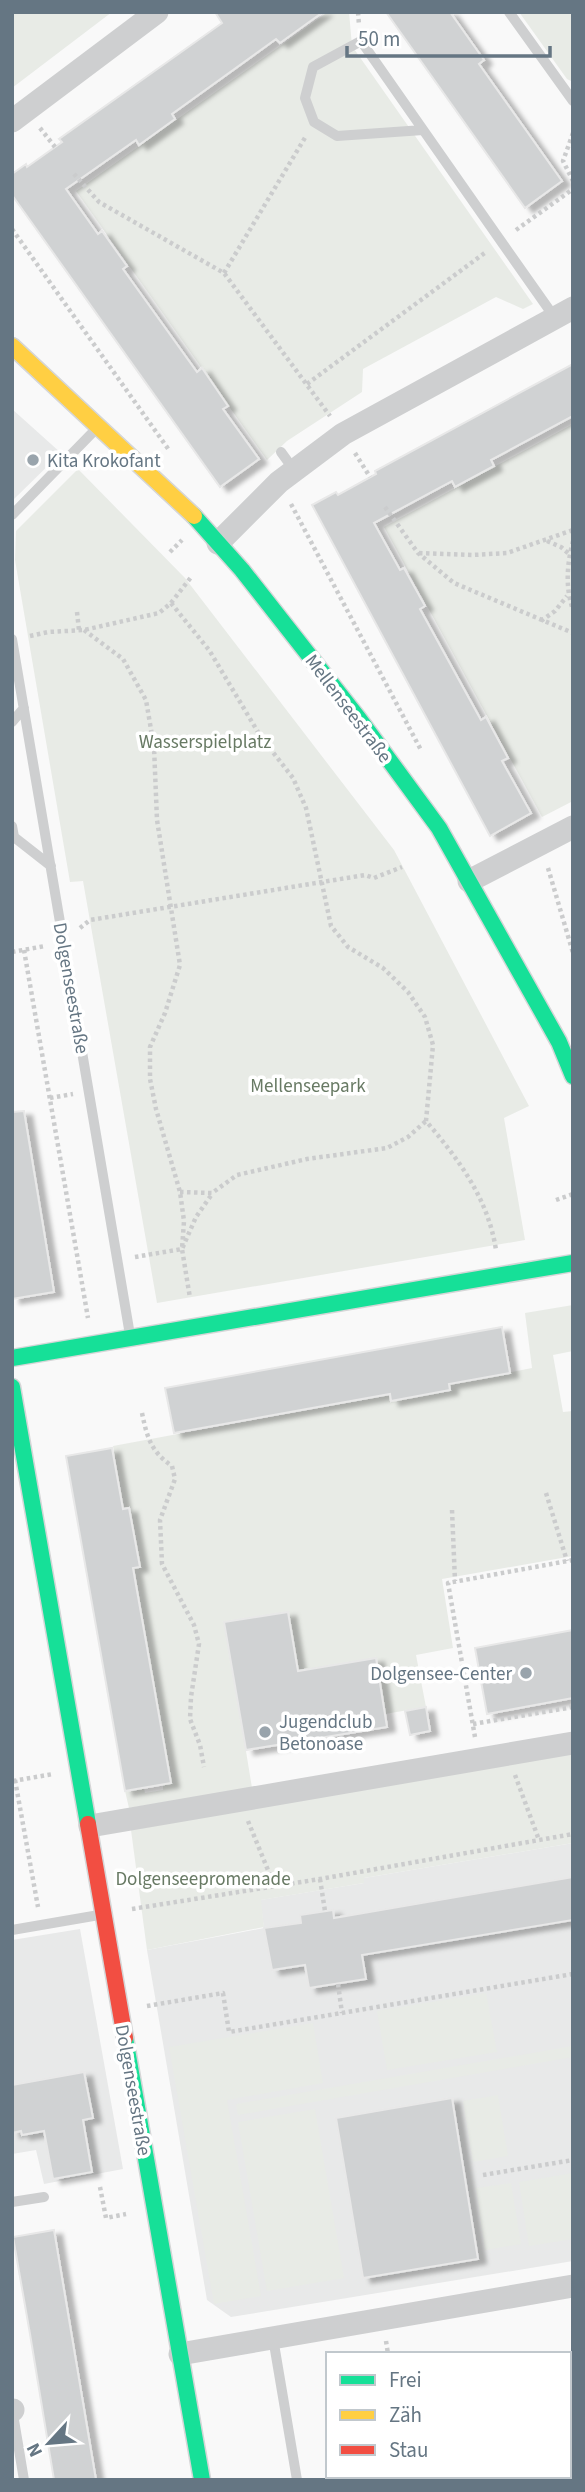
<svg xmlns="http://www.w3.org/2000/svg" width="585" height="2492" font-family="'Source Sans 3',sans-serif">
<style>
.built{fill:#e8e9e9}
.green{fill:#e8ebe6}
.building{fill:#d0d2d3;stroke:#e8e8e8;stroke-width:2;filter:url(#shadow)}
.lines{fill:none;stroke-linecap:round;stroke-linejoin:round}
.fast-casing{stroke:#d5d6d7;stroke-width:19}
.slow-casing{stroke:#d5d6d7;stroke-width:19}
.jam-casing{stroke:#d5d6d7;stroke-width:19}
.path{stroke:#cbcccd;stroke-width:4.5;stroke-dasharray:3.5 3.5;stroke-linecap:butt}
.lane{stroke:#cecfd0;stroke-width:10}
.street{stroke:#cecfd0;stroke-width:23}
.fast{stroke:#16e098;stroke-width:16}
.slow{stroke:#ffcf43;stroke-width:16}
.jam{stroke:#f24e42;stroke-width:16}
.poi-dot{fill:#99a4ac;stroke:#fff;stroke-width:2.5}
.labels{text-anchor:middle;stroke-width:7;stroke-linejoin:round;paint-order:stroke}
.poi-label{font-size:19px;fill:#657683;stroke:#fff;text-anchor:start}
.street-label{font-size:19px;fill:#657683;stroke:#fff}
.park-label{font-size:19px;fill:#687a64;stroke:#fff}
</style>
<defs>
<filter id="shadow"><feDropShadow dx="8" dy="4.5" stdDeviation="2" flood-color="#0004"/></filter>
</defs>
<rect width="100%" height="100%" fill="#f9f9f9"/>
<path class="built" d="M12 409 61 453 12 501Z
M573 1843V2261L231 2317 207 2300 147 1950 264 1928 260 1900 364 1883V1878Z
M80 1929 123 2169 44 2184 36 2150 12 2154V1940Z"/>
<path class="green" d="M12 12H112L12 88Z
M328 12H349L352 46 533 304 523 309 496 297 363 369 362 392 287 441 267 460 76 191Z
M519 12H573V82L567 79Z
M573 424V801L542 817 384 527Z
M78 469 185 578 394 850 529 1106 504 1118 525 1240 157 1303 83 881 70 882 15 560 16 531Z
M573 1305V1351L553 1355 563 1412 573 1411V1556L442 1579 453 1648 416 1655 426 1707 385 1714 375 1658 302 1692 288 1612 225 1622 252 1788 129 1808 125 1791 144 1788 145 1793 163 1790V1784L171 1783 134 1568 140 1567 130 1507 123 1508 113 1446 389 1395 391 1401 450 1391 449 1384 532 1368 525 1313Z
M573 1753V1843L364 1878V1883L261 1900 264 1927 147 1950 131 1830Z
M486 1993 497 2052 387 2070 377 2011Z
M313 2023 323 2083 227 2100 261 2296 214 2304 169 2047Z
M573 2046V2057L238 2115 236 2104Z
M498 2095 508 2156 473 2162 463 2101Z
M315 2109 344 2278 267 2291 238 2122Z
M573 2173V2239L529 2246 519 2182Z
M511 2183 521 2244 485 2250 476 2188Z
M573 2425V2480H425L424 2476H569V2426Z"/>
<path class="building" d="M215 12H323L280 43 276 39 172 114 175 119 139 145 136 140 66 189 98 234 102 231 127 266 123 269 197 372 202 368 228 406 223 409 259 459 220 487 12 195V174L26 164 27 167 62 142 59 139 222 23Z
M386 12H450L484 60 479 64 562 181 525 208Z
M573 364V416L491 460 494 466 455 487 452 481 374 523 400 570 404 568 425 606 420 609 481 720 486 717 508 758 502 761 531 813 490 836 312 505 336 492 338 495 376 474 375 471Z
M24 1111 54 1292 12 1299V1112Z
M502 1327 510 1373 449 1384 450 1390 391 1401 390 1394 174 1433 165 1388Z
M112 1448 123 1509 129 1508 140 1567 133 1568 171 1783 125 1791 66 1456Z
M288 1612 298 1671 376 1658 387 1727 246 1750 224 1622Z
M573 1630V1698L487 1714 475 1648Z
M426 1707 430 1731 410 1735 405 1711Z
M573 1877V1920L362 1955 366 1979 309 1988 305 1965 272 1970 264 1928 301 1923 300 1915 333 1910 334 1918Z
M84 2072 93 2118 83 2120 92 2172 53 2179 44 2131 22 2135 21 2131 12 2133V2085Z
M452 2098 478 2259 363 2278 336 2118Z
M54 2230 96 2480H54L30 2334 13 2237Z"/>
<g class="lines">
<g class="fast-casing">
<path id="fast" d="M194 516 242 570 359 719 439 828 559 1042 573 1076
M12 1358 573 1263
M12 1387 88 1824
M125 2038 202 2480"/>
</g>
<g class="slow-casing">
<path id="slow" d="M12 346 194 516"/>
</g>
<g class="jam-casing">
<path id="jam" d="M88 1824 125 2038"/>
</g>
<path class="path" d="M358 12 359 25
M40 128 55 147
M573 133 563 161 573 181
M74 174 99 202 224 273 330 416
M12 229 169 450
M516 230 573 189
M224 273 306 136
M307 384 486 252
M355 453 370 477
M291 504 421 750
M385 507 418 553 454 583 573 633
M547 541 561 547 569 554
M573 541C567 564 565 587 573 610
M170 552 182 540
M419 553 472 555 507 553 573 530
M171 603 209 650 261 737 293 778 306 808 331 926 348 947 383 968 408 992 425 1017 433 1045 426 1121C459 1160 488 1198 496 1250
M77 612 79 630
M541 621 555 611 567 596
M84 630 123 659 146 700 154 747 157 820 180 965 165 1013 150 1047V1079L156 1109 180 1192 184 1221 182 1249 190 1298
M30 636 48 632 84 630 159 613 171 603 192 576
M548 868 573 953
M80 928 90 920 365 875 374 878 402 867
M24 950 88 1318
M12 952 45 946
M50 1098 73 1094
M180 1192 212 1193 237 1175 307 1159 387 1148 408 1137 426 1121
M556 1200 573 1194
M135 1257 182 1249 196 1217 212 1194
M142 1413C147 1437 151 1452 172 1466L175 1479 160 1520 162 1564 194 1625 199 1644 191 1697 190 1719 200 1745 204 1767
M546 1493 567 1561
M452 1510 455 1581
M473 1724 573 1707
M475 1737 448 1583 573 1560
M515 1775 539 1840
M15 1780 38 1907
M13 1781 53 1774
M248 1821 274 1885
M320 1879 325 1911
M132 1909 320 1879 573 1834
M338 1984 342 2013
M147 2006 223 1993 229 2032 573 1974
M483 2175 573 2160
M100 2187 106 2218 126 2214
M386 2341 388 2354
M569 2418 573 2417
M409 2476 410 2480"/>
<path class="lane" d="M509 12 573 101
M423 130 337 136 314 122 305 98 313 67 361 41C426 134 490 226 555 318
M281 452 294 470
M12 515 96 429
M12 639 130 1335
M12 722 24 708
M12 826 14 837 51 866
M12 1930 99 1915
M12 2202 44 2197
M273 2338 297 2480
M12 2408 24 2480"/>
<path class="street" d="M12 121 157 12
M218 543 279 482 343 434 573 308
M469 881 573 827
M90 1826 573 1743
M180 2354 573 2286
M12 2410H13"/>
<use href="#fast" class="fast"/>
<use href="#slow" class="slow"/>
<use href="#jam" class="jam"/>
</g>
<g class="poi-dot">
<circle cx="33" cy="460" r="7"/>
<circle cx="526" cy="1673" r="7"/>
<circle cx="265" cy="1732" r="7"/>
</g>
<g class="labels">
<g class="poi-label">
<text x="47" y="467">Kita Krokofant</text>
<text x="512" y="1680" text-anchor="end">Dolgensee-Center</text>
<text x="279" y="1728">Jugendclub<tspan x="279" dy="22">Betonoase</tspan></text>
</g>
<g class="street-label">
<text transform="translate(349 708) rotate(53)" y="7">Mellenseestraße</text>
<text transform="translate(72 988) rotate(80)" y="7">Dolgenseestraße</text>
<text transform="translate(134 2090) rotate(80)" y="7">Dolgenseestraße</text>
</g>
<g class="park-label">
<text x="205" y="748">Wasserspielplatz</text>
<text x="308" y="1092">Mellenseepark</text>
<text x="203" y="1885">Dolgenseepromenade</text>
</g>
</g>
<rect width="585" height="2492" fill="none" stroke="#657683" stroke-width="28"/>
<rect x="326" y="2352" width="245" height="126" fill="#ffffff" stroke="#c1c8cd" stroke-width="2"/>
<rect x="340" y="2375" width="35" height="10" fill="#16e098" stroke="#c1c8cd" stroke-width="2"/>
<text x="389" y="2387" font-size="21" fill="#657683">Frei</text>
<rect x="340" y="2410" width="35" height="10" fill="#ffcf43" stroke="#c1c8cd" stroke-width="2"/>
<text x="389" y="2422" font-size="21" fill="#657683">Zäh</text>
<rect x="340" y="2445" width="35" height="10" fill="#f24e42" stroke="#c1c8cd" stroke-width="2"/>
<text x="389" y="2457" font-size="21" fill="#657683">Stau</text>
<g transform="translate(49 2443) rotate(244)" stroke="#ffffff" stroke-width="5" paint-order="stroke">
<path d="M0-5L12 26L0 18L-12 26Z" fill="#657683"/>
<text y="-10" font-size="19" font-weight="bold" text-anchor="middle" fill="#657683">N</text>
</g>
<path d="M347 46v10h203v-10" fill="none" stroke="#657683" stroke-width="3.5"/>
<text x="358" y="46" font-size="21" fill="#657683" stroke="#ffffff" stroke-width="5" paint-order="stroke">50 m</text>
</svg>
